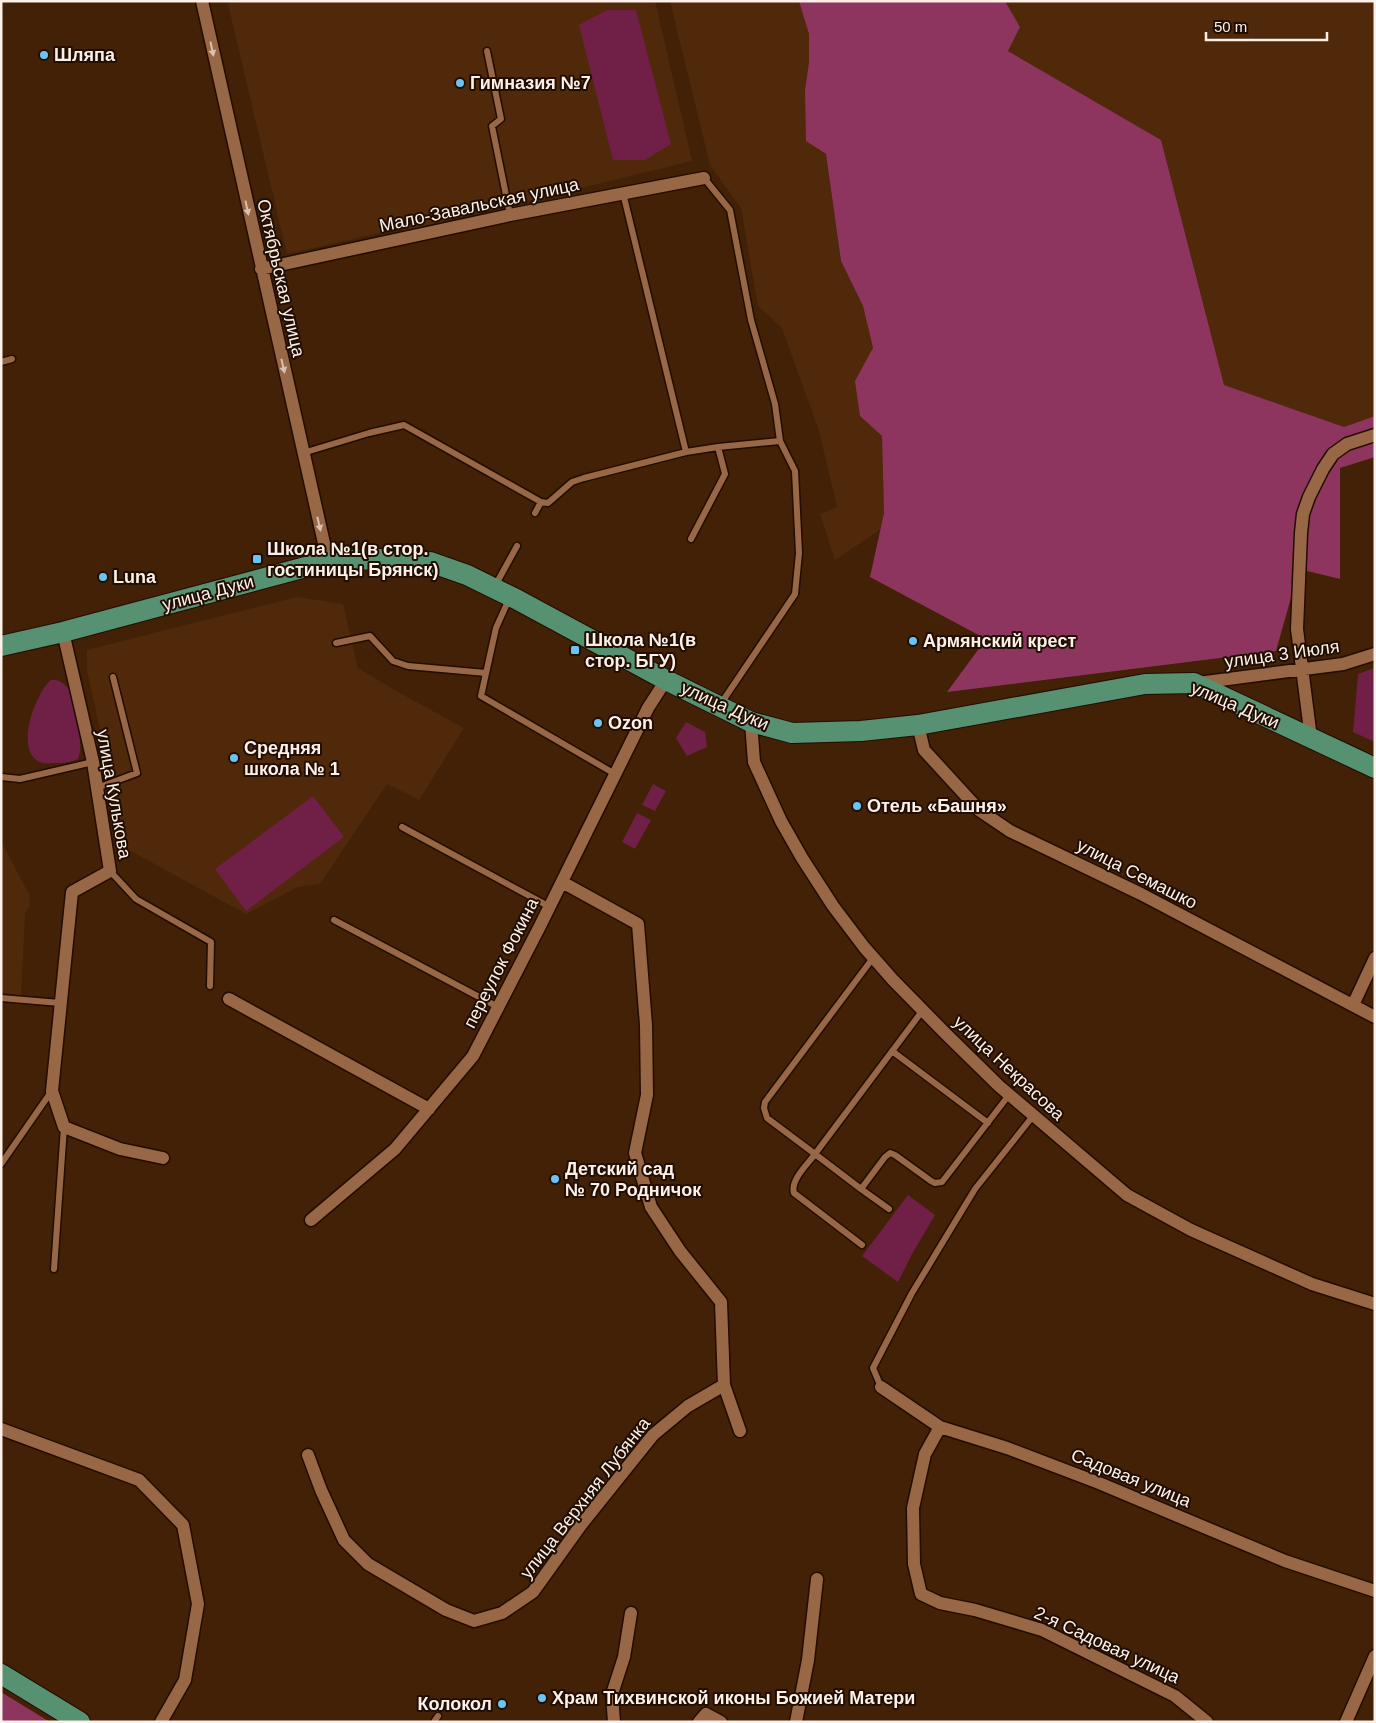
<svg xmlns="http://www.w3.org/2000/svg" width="1376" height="1723" font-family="Arial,sans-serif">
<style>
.built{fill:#50290a}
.green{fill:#701f47}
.forest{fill:#8d355e}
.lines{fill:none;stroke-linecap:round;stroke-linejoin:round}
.lane-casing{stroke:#230c00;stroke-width:9}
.street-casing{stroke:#230c00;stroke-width:15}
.primary-casing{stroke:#230c00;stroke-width:22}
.lane{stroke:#986746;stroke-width:6}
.street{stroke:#986746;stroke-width:12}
.primary{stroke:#569172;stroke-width:20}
.oneway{fill:#d9c0b0}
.poi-dot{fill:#6bc3f2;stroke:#210e02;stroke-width:2}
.labels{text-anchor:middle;stroke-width:4;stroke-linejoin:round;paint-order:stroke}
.poi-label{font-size:18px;font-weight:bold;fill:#fcf0e9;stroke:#210e02;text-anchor:start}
.street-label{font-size:18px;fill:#fcf0e9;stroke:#210e02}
</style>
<rect width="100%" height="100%" fill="#422107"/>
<path class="built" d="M239 1H655L692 161 404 231 402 228 287 254 228 4Z
M670 1H799L803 9 809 34V62L805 90 817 149 826 154 841 261 863 306 873 349 856 381 860 416 882 436 884 513 880 530 835 560 820 514 837 507 819 431 782 328 758 306 741 208 710 165Z
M1005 1H1375V416L1344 427 1224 385 1161 140 1008 51 1020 27Z
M297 597 343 604 358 668 398 692 464 728 419 800 387 784 320 884 298 887 246 914 127 849 87 671V650Z
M1 841 29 894 30 905 25 914 21 995 1 993Z"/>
<path class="green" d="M607 10H636L671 144 645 160H613L579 25Z
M1375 668V742L1353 732 1358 674Z
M51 680C59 679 63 683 69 689 73 709 85 741 78 759 69 763 64 763 55 763 51 763 46 764 43 763 12 755 35 693 51 680Z
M686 722 705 732 707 747 687 756 676 738Z
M653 784 666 791 655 811 642 805Z
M313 796 344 837 246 911 215 869Z
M637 813 651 820 635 849 622 842Z
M908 1195 935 1215 912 1254 898 1282 862 1256Z"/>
<path class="forest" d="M799 1H1005L1020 27 1008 51 1161 140 1224 385 1344 427 1375 416V457L1340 468V579L1299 569 1276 651 947 692 986 639 870 577 884 513 882 436 860 416 855 381 873 348 863 306 841 261 826 154 806 141 805 90 809 62V34Z
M1 1692 50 1722H1Z"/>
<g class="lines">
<g class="lane-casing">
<path id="lane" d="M487 51 501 119 492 126 510 215
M704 178 730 210 751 320 775 404 780 441
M623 193 686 452
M1 362 12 359
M303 453 369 433 404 425 541 502 548 503 572 482 584 478 686 452 718 447 780 441 795 471 799 553 795 594 720 705
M535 513 541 502
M691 539 725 474 718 447
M495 586 517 546
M510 597 496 628 481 696 615 774
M336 643 370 636 393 661 408 666 486 673
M1 777 20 779 93 762
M97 788 137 773 113 677
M402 827 550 907
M110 871 136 899 211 942 210 986
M334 920 498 1007
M1 998 60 1003
M923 1010 815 1154 861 1189 885 1157 890 1153 895 1155 931 1181 935 1183 942 1182 1009 1095
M892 1051 988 1123
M1 1164 51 1092
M861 1189 889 1209
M862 1245 794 1193C790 1180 808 1164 815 1154L767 1118 764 1108 765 1102 873 958
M54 1269 64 1127
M881 1387 873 1368 912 1293 975 1189 1033 1116
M434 1722 438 1716"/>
</g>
<g class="street-casing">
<path id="street" d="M202 1 328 561
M261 269 510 215 704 178
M63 632 93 762 110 871 72 892 52 1091 64 1127 120 1149 163 1158
M1198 683 1343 664 1375 654
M751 722 754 762 781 821 802 858 833 906 864 947 893 980 946 1034 999 1086 1127 1195 1191 1230 1312 1284 1375 1304
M918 725 924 750 979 810 1010 831 1141 894 1375 1017
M1311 738 1297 629 1301 533 1303 514 1309 497 1323 469 1333 454 1347 444 1375 435
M562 882 638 924 646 1025 647 1095 635 1153 651 1207 680 1251 721 1302 724 1385 740 1431
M229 999 429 1109
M1353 1005 1375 958
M311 1220 395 1149 473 1056 540 926 648 708 666 680
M881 1387 940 1427 1007 1448 1099 1483 1285 1561 1375 1591
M940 1427 925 1454 913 1508 914 1564 921 1594 940 1603 975 1610 1042 1630 1175 1696 1207 1722
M1 1429 139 1480 183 1525 198 1604 185 1680 161 1722
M308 1455 321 1490 344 1540 368 1564 446 1610 474 1621 502 1613 533 1592 581 1525 653 1435 688 1406 724 1385
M614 1722 612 1694 624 1657 631 1613
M699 1722 706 1714 721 1722
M796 1722 808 1660 817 1579
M1346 1722 1375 1656"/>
</g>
<g class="primary-casing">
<path id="primary" d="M1 646 63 632 328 561 379 559 430 562 467 575 516 599 666 680 751 722 792 733 861 731 918 725 1145 684 1194 683 1375 768
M1 1674 80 1722"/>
</g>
<use href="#lane" class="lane"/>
<use href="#street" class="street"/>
<use href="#primary" class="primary"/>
</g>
<defs><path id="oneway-solid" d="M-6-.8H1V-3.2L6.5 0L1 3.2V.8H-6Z" transform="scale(1.25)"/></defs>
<g class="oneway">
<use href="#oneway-solid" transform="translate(212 49) rotate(78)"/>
<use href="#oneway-solid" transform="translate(247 208) rotate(78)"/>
<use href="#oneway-solid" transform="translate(283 366) rotate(77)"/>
<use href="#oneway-solid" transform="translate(319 524) rotate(77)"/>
</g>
<g class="poi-dot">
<circle cx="44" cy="55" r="5"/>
<circle cx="460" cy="83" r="5"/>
<rect x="252" y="554" width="10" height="10" rx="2.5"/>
<circle cx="103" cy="577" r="5"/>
<circle cx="913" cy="641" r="5"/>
<rect x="570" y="645" width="10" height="10" rx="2.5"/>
<circle cx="598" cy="723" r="5"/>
<circle cx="234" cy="758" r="5"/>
<circle cx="857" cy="806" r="5"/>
<circle cx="555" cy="1179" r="5"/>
<circle cx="542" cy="1698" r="5"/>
<circle cx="502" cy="1704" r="5"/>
</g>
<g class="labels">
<g class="poi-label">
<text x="54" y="61">Шляпа</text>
<text x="470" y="89">Гимназия №7</text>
<text x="267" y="555">Школа №1(в стор.<tspan x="267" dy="21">гостиницы Брянск)</tspan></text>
<text x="113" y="583">Luna</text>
<text x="585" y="646">Школа №1(в<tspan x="585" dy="21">стор. БГУ)</tspan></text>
<text x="923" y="647">Армянский крест</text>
<text x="608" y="729">Ozon</text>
<text x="244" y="754">Средняя<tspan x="244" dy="21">школа № 1</tspan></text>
<text x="867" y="812">Отель «Башня»</text>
<text x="565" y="1175">Детский сад<tspan x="565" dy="21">№ 70 Родничок</tspan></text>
<text x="552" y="1704">Храм Тихвинской иконы Божией Матери</text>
<text x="492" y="1710" text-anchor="end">Колокол</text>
</g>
<g class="street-label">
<text transform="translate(479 205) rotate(-12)" y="6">Мало-Завальская улица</text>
<text transform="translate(281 278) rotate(77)" y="6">Октябрьская улица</text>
<text transform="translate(208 593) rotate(-15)" y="6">улица Дуки</text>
<text transform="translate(1282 654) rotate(-8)" y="6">улица 3 Июля</text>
<text transform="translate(1235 705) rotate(23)" y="6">улица Дуки</text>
<text transform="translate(725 706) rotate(24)" y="6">улица Дуки</text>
<text transform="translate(114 794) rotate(80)" y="6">улица Кулькова</text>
<text transform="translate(1137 874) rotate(27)" y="6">улица Семашко</text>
<text transform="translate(501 963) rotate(-63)" y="6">переулок Фокина</text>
<text transform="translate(1009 1068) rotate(43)" y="6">улица Некрасова</text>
<text transform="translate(1131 1478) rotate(22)" y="6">Садовая улица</text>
<text transform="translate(585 1498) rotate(-52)" y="6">улица Верхняя Лубянка</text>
<text transform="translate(1107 1645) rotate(25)" y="6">2-я Садовая улица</text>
</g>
</g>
<rect width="1376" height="1723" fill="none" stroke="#fcf0e9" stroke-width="5"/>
<path d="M1206 32v8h121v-8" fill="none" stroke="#fcf0e9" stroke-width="2.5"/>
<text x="1214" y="32" font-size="15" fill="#fcf0e9" stroke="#210e02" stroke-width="4" paint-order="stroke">50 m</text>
</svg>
